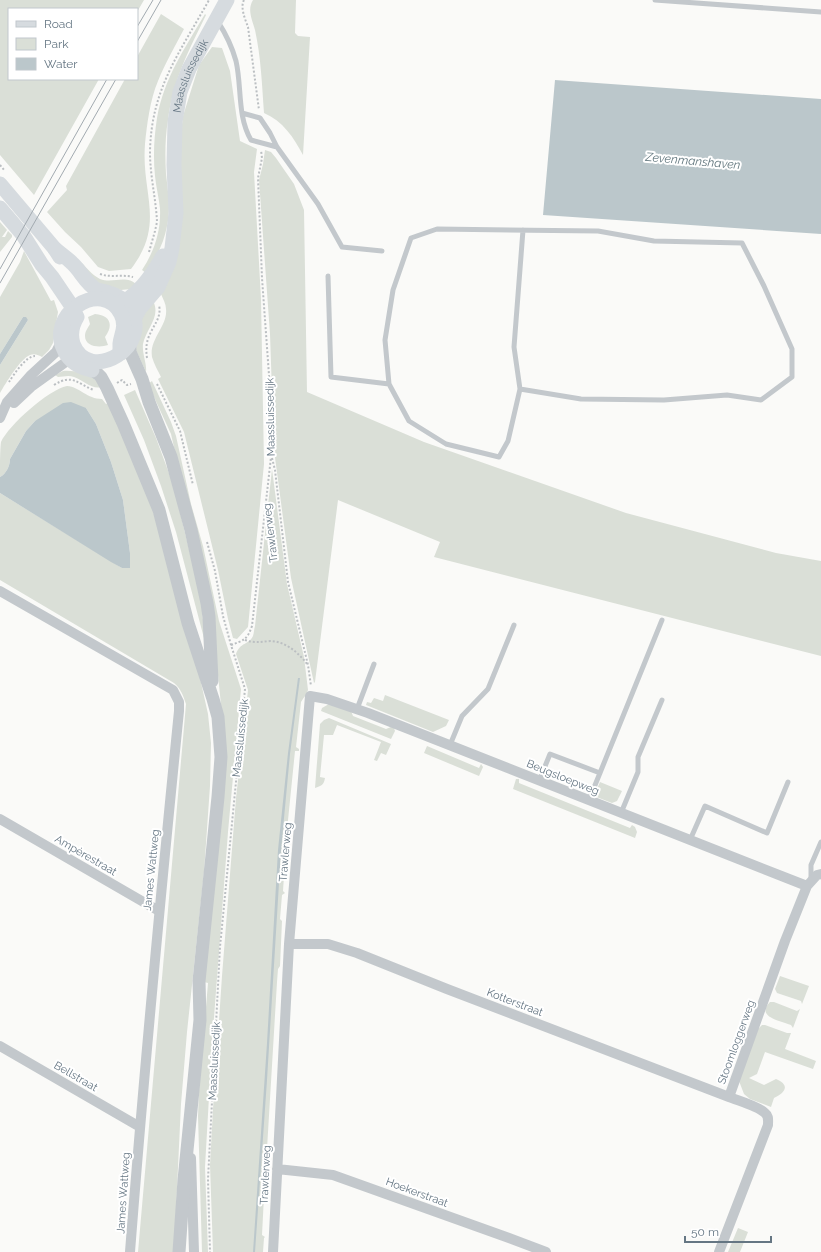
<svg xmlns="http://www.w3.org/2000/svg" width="821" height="1252" font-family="Raleway,sans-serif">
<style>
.green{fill:#dadfd7}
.water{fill:#bbc7cb}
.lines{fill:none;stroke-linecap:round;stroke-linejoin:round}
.path{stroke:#bbbfc2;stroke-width:2;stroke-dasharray:2 2;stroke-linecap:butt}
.service{stroke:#c3c8cc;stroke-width:5}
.minor{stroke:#c3c8cc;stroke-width:10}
.tertiary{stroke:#c3c8cc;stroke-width:13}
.secondary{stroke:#d6dbdf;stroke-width:15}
.tram{stroke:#a2aab0;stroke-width:1}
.labels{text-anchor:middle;stroke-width:4;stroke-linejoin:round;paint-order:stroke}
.street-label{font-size:11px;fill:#657683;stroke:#fff}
.water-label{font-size:12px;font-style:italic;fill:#60757c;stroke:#fff}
</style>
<rect width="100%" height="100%" fill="#fafaf8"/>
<path class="green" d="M0 0H144L137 12V9H9V79H99L34 195 0 155Z
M253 0H296L295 33 298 36 310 37 303 155C294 138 283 121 264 113 262 85 261 57 255 30 252 19 247 10 253 0Z
M161 14 184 29C175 46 165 64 158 81 150 100 147 124 145 144 141 194 166 223 131 269L109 271 98 267 81 247 65 232 47 212 67 190 66 186 125 79H137V57Z
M205 14 206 15C189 50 173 80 168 120 165 138 165 156 166 174 168 192 171 209 167 226 164 243 156 258 146 273L142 270C154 252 161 231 160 209 159 198 156 187 155 176 153 157 154 137 157 118 164 78 185 48 205 14Z
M212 47 222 48 230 71 240 141 257 149 254 172 261 299 264 464 248 627 237 639 233 638 228 619 218 570 184 432 158 379 161 377C158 371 154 364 152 357 149 339 168 326 166 309 166 304 163 299 161 294L183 116 199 65Z
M265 150 271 152 276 158 294 184 304 210 307 392 424 442 626 513 776 553 821 561V656L434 557 440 542 338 500 315 682 314 683 291 578 274 450 270 334 259 180 263 164Z
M0 222 7 230 2 237H5L8 231 12 235V237L0 252Z
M24 251 51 301 54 300 58 312 54 336 53 343 49 350 42 357C39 355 34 353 30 355 20 359 6 383 0 393V365L28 320 23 317 0 354V297L20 262Z
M81 262C87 268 92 275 100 279 113 284 126 274 137 285L131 289 121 290 98 283 90 275Z
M149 303H154C160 318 146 329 143 344 142 354 147 363 146 372L136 350 140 321Z
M95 314C110 315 114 325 105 337L108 345C100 348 85 347 85 336 85 331 88 328 90 324L88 317Z
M63 371C73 370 87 373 95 380 98 381 100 385 102 387 92 390 83 380 74 377 68 375 63 377 58 377L55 375Z
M152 381 171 422 176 436 191 504 203 546 219 621 241 689 228 832 212 1044 205 1167 208 1252H202L198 1116 199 1091 208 983 204 982 223 725 218 675 184 492 171 434 148 384Z
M67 386C80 387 87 399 102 399L106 404 110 402 146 486 200 678 208 714 211 743 210 786 204 872 187 1032 181 1104 174 1252H138L186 704C183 695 181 689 174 683L0 580V493L122 568 130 553 123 500 111 462 96 424 86 408 35 421 26 431 10 459C10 466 6 474 0 477 0 469 0 448 1 442 9 425 48 390 67 386Z
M135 390 156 438 173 484 201 598 205 642 176 532 161 486 144 440 124 395Z
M272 469 287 584 304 657 308 690C307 694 304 697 301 702L296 747 299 749V751H295L286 840 289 841 286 845 283 891 285 893 282 895 280 919 282 921 280 966 278 969 277 982 267 1149 269 1152 266 1191 267 1193 264 1196 262 1235 265 1237 264 1238 263 1252H213L210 1165 213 1109 222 976 236 798 248 690 236 654C240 642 249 645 253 636 254 633 254 629 255 626Z
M385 695 449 720 446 726 433 732 366 705 367 702 371 703 374 698 383 701Z
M329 704 351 711 353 716 386 729 391 727 394 728 395 731 391 739 321 711 322 708Z
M329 718 391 744 386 755 381 753 377 761 374 760 381 742 337 725 333 735H324L320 777 325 778C324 785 321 786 315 788L320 724 324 720Z
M427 746 479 768 481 764 483 767 479 776 424 753Z
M516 779H519V783L630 828 632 825 635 827 637 832 635 838 513 789Z
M600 782 622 791 617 801 612 803 594 796Z
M780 976 809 986 802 1004 801 1001 777 993 775 989Z
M770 1002H774L797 1011 800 1009 793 1028 791 1025C781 1021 755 1017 770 1002Z
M762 1025H765L787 1033H791L785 1049 816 1061 813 1069 765 1052 757 1074 749 1078 764 1085 776 1079C790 1085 786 1092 774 1098L771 1107 750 1099 744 1094 739 1081 758 1029Z
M738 1228 748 1232 740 1252H728Z"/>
<path class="water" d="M555 80 821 99V234L543 215Z
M23 317H26L28 320 0 365V354Z
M71 402 86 408 96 424 111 462 123 500 130 553V568H122L111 562 0 493V477C6 474 10 466 10 459L26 431 35 421 63 403Z
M298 678H300L290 754 281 850 267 1080 255 1252H253L267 1043 278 850 288 753Z"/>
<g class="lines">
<path class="path" d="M244 0C240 7 245 19 248 27L259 110
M0 165 5 171
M149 252 155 231 157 222C156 199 150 176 150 152 151 89 180 52 209 0
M100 274C111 278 122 274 133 277
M147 358C146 351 146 345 148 339 152 326 162 319 159 305
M9 382C14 374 26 356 35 356
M117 383 122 380 127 385 131 384
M157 384 180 431 193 485
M54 385C73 373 77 384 94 390
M272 458 275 470 288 582 308 665 311 686
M207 542 215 571 223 616 231 645 245 689 220 947 208 1179 210 1252
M245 640C253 643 261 642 270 641 285 641 299 653 307 664
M231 645C244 640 247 640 252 626L271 457V403L262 278 258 178 262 158 261 150"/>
<path class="service" d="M655 0 821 12
M218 22C226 34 232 47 236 61 242 87 237 116 251 140L277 147
M242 113 260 118 270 133 277 147 318 204 342 247 382 251
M437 229 598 231 654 241 742 243 764 286 792 349V377L761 400 727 395 664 400 581 399 520 389 508 441 499 457 446 444 409 421 389 384 385 340 393 290 411 238Z
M328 276 331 377 389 384
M520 389 514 347 523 230
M357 709 374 664
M450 745 462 716 488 689 514 625
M539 781 550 754 600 773
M589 800 662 620
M621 813 638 772V757L662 700
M690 840 705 806 767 833 788 782
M811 881V865L821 842"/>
<path class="minor" d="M14 403 31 387 70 359
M0 418 7 402 30 376 56 352 61 342
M0 591 173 690 179 702V711C161 891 144 1071 130 1252
M0 819 159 911
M289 944H328L357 953 447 989 729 1097
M0 1046 140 1127
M191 1158 194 1252
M277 1169 333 1175 509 1238 546 1252
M273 1252 289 944 310 696 327 699 368 713 807 886
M719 1252 768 1125C768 1120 769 1116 765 1113 758 1106 739 1101 729 1097L785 941 807 886 817 875 821 874"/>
<path class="tertiary" d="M130 344V352L142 379 149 402 171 457 191 530 207 603 209 617 212 681
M92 370 98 374 101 377 107 388 123 423 159 510 188 623 213 699 218 717 221 757 218 797 199 981 200 1020 184 1180 179 1252"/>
<g class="secondary">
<path d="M0 184 55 249 60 257"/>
<path d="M0 208 23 235 42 265 52 277 71 305 77 317C72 325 70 334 73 344 89 386 157 345 128 306 124 299 117 295 109 293 105 291 101 291 97 290 86 284 81 271 72 263 67 258 61 254 55 249"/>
<path d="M115 304C135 302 154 272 163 256"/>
<path id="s1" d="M134 319 140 308 158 287 169 262 172 248 176 213 174 165 175 122 180 92 189 69 227 0"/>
<path d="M92 370C81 368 71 363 65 352 44 315 102 277 121 314 129 330 116 339 121 353"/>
</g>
<path class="tram" d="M137 27 153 0
M137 42 161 0
M0 269 107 79
M0 283 116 79"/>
</g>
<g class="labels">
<g class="street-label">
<text dy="4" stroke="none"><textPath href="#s1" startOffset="257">Maassluissedijk</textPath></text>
<text transform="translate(270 417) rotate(-91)" y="4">Maassluissedijk</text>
<text transform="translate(270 533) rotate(-97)" y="4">Trawlerweg</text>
<text transform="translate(240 738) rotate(-84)" y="4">Maassluissedijk</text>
<text transform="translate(563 777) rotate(22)" y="4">Beugsloepweg</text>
<text transform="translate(285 852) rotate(-85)" y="4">Trawlerweg</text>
<text transform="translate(86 855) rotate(30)" y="4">Ampèrestraat</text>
<text transform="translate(151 870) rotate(-84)" y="4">James Wattweg</text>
<text transform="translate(515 1002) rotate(21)" y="4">Kotterstraat</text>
<text transform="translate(736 1042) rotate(-70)" y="4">Stoomloggerweg</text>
<text transform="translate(214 1061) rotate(-87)" y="4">Maassluissedijk</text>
<text transform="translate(76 1076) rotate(30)" y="4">Bellstraat</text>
<text transform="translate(265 1175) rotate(-87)" y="4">Trawlerweg</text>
<text transform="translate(417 1192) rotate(20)" y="4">Hoekerstraat</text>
<text transform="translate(123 1193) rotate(-86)" y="4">James Wattweg</text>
</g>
<g class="water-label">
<text transform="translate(693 161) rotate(5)" y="4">Zevenmanshaven</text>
</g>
</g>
<rect x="8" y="8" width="130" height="72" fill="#ffffff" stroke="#c1c8cd"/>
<rect x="16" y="21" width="20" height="6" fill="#d6dbdf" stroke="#c1c8cd"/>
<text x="44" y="28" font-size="12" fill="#657683">Road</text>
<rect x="16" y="38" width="20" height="12" fill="#dadfd7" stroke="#c1c8cd"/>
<text x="44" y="48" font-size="12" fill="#657683">Park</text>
<rect x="16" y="58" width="20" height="12" fill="#bbc7cb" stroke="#c1c8cd"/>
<text x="44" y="68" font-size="12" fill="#657683">Water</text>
<path d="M685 1236v6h86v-6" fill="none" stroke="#657683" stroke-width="2"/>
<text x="691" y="1236" font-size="12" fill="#657683" stroke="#ffffff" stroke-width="3" paint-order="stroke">50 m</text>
</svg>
